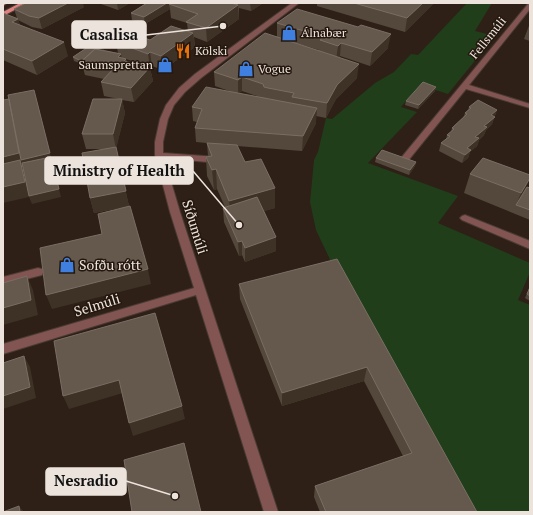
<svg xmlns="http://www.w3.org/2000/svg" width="533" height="515" font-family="'PT Serif',serif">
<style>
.green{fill:#203e19}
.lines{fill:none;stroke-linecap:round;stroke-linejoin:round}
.minor-casing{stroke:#493b32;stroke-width:2}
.major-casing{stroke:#493b32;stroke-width:2}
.minor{fill:#825452;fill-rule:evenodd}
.major{fill:#e1817f;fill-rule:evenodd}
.wall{fill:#54483c;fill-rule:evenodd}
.shaded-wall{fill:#3e3126}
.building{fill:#65584d;stroke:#7a6e64}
.labels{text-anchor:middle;stroke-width:3;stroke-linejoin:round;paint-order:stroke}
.far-poi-label{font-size:12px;fill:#ece3dc;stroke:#24170d;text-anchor:start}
.far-street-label{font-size:12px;fill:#ece3dc;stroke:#24170d}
.street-label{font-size:14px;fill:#ece3dc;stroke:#24170d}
.poi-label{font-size:14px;fill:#ece3dc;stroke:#24170d;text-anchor:start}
.leader{fill:none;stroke:#ece3dc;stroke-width:1.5}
.callout-dot{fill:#ece3dc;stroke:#24170d;stroke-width:1.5}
.callout{fill:#ece3dc;stroke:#ece3dc;stroke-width:1.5}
.callout-label{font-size:15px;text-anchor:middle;font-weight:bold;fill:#111}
</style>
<rect width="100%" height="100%" fill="#2e2016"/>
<path class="green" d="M467 3H492L475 31 495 36 448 94 420 85 401 107 417 112 368 163 458 196 438 223 530 263V272L518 300 530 305V512H468L335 270 316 230 310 202 314 160 318 152 326 118 332 119 375 83 394 72 411 54 418 55Z"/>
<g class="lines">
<g class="minor-casing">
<path id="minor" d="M292 3H299L201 78 185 92 174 105 168 119 163 142V153L218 157 222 160 218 163 164 158 180 212 278 512H264L196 295 3 354V344L194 288 170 212 155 155V142L160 119 166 105 179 88 195 74Z
M530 3V9L469 85 530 104V108L466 89 407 162H401L400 160 401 158 528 4Z
M465 215 530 241V249L462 220 460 218 462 216Z
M38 268 42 269 43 272 42 275 3 285V277Z"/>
</g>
<g class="major-casing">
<path id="major" d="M3 3H7L3 6Z
M20 3H28L3 16V12Z"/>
</g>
<use href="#minor" class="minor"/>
<use href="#major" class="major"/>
</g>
<path class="wall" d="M98 3H130L118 10Z
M147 3H263L251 11 239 8V19L207 42 194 37 195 47 163 70 152 66 150 68 153 81 134 102 122 100 125 113 116 148 129 206 94 213 90 198 106 149H86L82 134 119 99 104 96 101 82 104 79 85 75 82 64 74 61 73 57 104 47V50L118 53 116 42 150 40 188 31 187 23 171 18 170 9 145 24 132 20 131 13ZM126 59 144 65 127 62Z
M317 3H434L405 32 317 6Z
M84 7 42 29 32 27 18 20 20 25 68 56 37 75 3 60V13L17 18 14 9Z
M277 23 388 48 370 66 340 56 339 57 357 78 336 99 326 118 316 116V123L302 151 237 146 245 162 275 208 264 211 276 237V251L245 262 242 255 239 256 224 222 223 208 225 207 217 189 214 190 207 176 206 157 208 156 207 143 196 142 195 128 197 122 193 121 192 107 232 92 215 86 214 72 277 36ZM292 42 319 50V51ZM242 91 260 97 239 93Z
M530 23V41L524 39Z
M436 87 435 91 418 109 405 105 406 101Z
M469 107 497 110 492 124 486 130 484 135 479 140 477 146 470 152 468 158 462 163 439 151 441 143 446 140 447 135 451 132 452 128 463 118 465 113 468 110Z
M376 158 416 162 415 166 409 175 375 162Z
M470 174 530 188V220L464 193Z
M337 259 477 512H320L314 497 315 486 403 456 364 381 282 406 240 299 239 284Z
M530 287V301L525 298Z"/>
<path class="shaded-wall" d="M68 3H83L84 7 42 29 39 18Z
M117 3H130L118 10Z
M167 3H179L169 4 170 9 145 24 144 17Z
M250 3H263L251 11Z
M423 3H434L405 32 407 18Z
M238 5 239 19 207 42 206 28Z
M18 19 22 32 12 22Z
M193 33 195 47 163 70 161 56Z
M391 34 388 48 370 66 372 52Z
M64 42 68 56 37 75 32 61Z
M341 43 340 56 336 60 338 46Z
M104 47V51L82 61V64L81 61Z
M150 52 152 66 150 68 153 81 134 102 131 88 150 67 148 54Z
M121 54 124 68 118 57Z
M359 64 357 78 336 99 326 118 327 103 337 85Z
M242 77V91L238 94V80Z
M436 87 435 91 418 109 419 105Z
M34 90 37 102 61 197 32 204 29 197 3 203V157Z
M122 99 125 113 116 149 113 134Z
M317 108 316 123 302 151 303 136Z
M497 110 492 124 486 130 484 135 479 140 477 146 470 152 468 158 462 163 467 148 491 115Z
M116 148 129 206 94 213 90 198Z
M416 162 415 166 409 175 410 170Z
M216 169 217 189 214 190 212 170Z
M530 178 523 195 516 205 521 193Z
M275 188V208L231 221 229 201Z
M276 237V251L245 262V248Z
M242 241V255L239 256 238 242Z
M148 269 151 284 52 309 46 295Z
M27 276 33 290 38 315 3 325V308Z
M24 356 30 367 36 398 3 409V396Z
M367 367 364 381 282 406V393Z
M119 380 123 393 69 409 63 396Z
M182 406 185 419 133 436 129 423Z
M19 506 24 512H20Z"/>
<path class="building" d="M26 3H68L39 18 29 16 14 9Z
M147 3H167L144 17 131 13Z
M171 3H231L238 5 206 28 186 22 198 14 169 4Z
M354 3H423L407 18Z
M297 9 358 27 361 25 391 34 372 52 341 43 338 46 320 40 324 37 277 23Z
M3 13 18 19 12 22 64 42 32 61 3 49Z
M171 26 193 33 161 56 150 52 148 54 116 42 130 33 150 40Z
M265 33 359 64 337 85 327 103 292 97 294 93 268 88 264 87 263 84 242 77 238 80 214 72Z
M94 43 104 47 99 49H95L85 58 81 61 73 57Z
M95 49 121 54 118 57 126 59 124 61 150 67 131 88 101 82 114 68 82 61Z
M423 82 436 87 419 105 406 101Z
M206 87 317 108 303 136 195 128 202 109 192 107Z
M34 90 50 153 21 160 8 95Z
M9 99 19 153 3 157V100Z
M93 99H122L113 134H82Z
M478 100 497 110 491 115 495 117 484 126 487 127 475 137 479 138 467 148 471 150 465 155 441 143 450 136 447 135 454 129 452 128 467 114 465 113 471 108 469 107Z
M207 143 237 145 245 162 261 159 275 188 229 201 216 169 212 170 206 157 212 156Z
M116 147 126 191 90 198 82 153Z
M382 150 416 162 410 170 376 158Z
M51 157 59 189 29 196 22 163Z
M483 158 530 175V178L521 193 470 174Z
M20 160 25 182 3 187V164Z
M527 187 530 188V210L516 205Z
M257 197 276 237 245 248 242 241 238 242 223 208Z
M130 206 148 269 46 295 40 248 102 234 98 214Z
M337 259 477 512H326L315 486 412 453 367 367 282 393 239 284Z
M27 276 31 300 3 308V283Z
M530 287V296L527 294Z
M155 313 182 406 129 423 119 380 63 396 54 341Z
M24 356 30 387 3 396V363Z
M184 443 201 512H132L124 460Z
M19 506 20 512H3Z"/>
<defs>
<g id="shop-bare" transform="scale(1.2)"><path d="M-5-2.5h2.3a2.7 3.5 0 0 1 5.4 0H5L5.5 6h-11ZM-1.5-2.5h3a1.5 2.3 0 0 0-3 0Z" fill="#3f7fe0" stroke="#24170d" stroke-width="2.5" paint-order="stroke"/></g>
<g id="restaurant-bare" transform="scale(1.2)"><path d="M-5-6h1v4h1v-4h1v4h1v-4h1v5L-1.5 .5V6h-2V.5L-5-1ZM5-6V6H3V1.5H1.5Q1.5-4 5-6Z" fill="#e8710a" stroke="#24170d" stroke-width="2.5" paint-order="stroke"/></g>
</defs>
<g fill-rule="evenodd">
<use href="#shop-bare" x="289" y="33"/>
<use href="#restaurant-bare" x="183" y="51"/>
<use href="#shop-bare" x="165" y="65"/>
<use href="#shop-bare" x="246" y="69"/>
<use href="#shop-bare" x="67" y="265"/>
</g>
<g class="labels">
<g class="far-poi-label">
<text x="301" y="37">Álnabær</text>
<text x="195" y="55">Kölski</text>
<text x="153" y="69" text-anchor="end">Saumsprettan</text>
<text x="258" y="73">Vogue</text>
</g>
<g class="far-street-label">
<text transform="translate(488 38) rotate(-51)" y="4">Fellsmúli</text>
</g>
<g class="street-label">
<text transform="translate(195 227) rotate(73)" y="5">Síðumúli</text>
<text transform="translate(97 305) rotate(-17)" y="5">Selmúli</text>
</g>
<g class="poi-label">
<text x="79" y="270">Sofðu rótt</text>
</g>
</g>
<path class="leader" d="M223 26L146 35M239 225L193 171M175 496L126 481"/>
<g class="callout-dot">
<circle cx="223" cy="26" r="4"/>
<circle cx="239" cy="225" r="4"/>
<circle cx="175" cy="496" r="4"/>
</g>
<g class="callout">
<rect x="72" y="21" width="74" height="27" rx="4"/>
<rect x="45" y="157" width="148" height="27" rx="4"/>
<rect x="46" y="468" width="80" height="27" rx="4"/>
</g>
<g class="callout-label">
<text x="109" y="40">Casalisa</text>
<text x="119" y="176">Ministry of Health</text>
<text x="86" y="486">Nesradio</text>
</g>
<rect width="533" height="515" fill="none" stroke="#ece3dc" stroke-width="8"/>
</svg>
